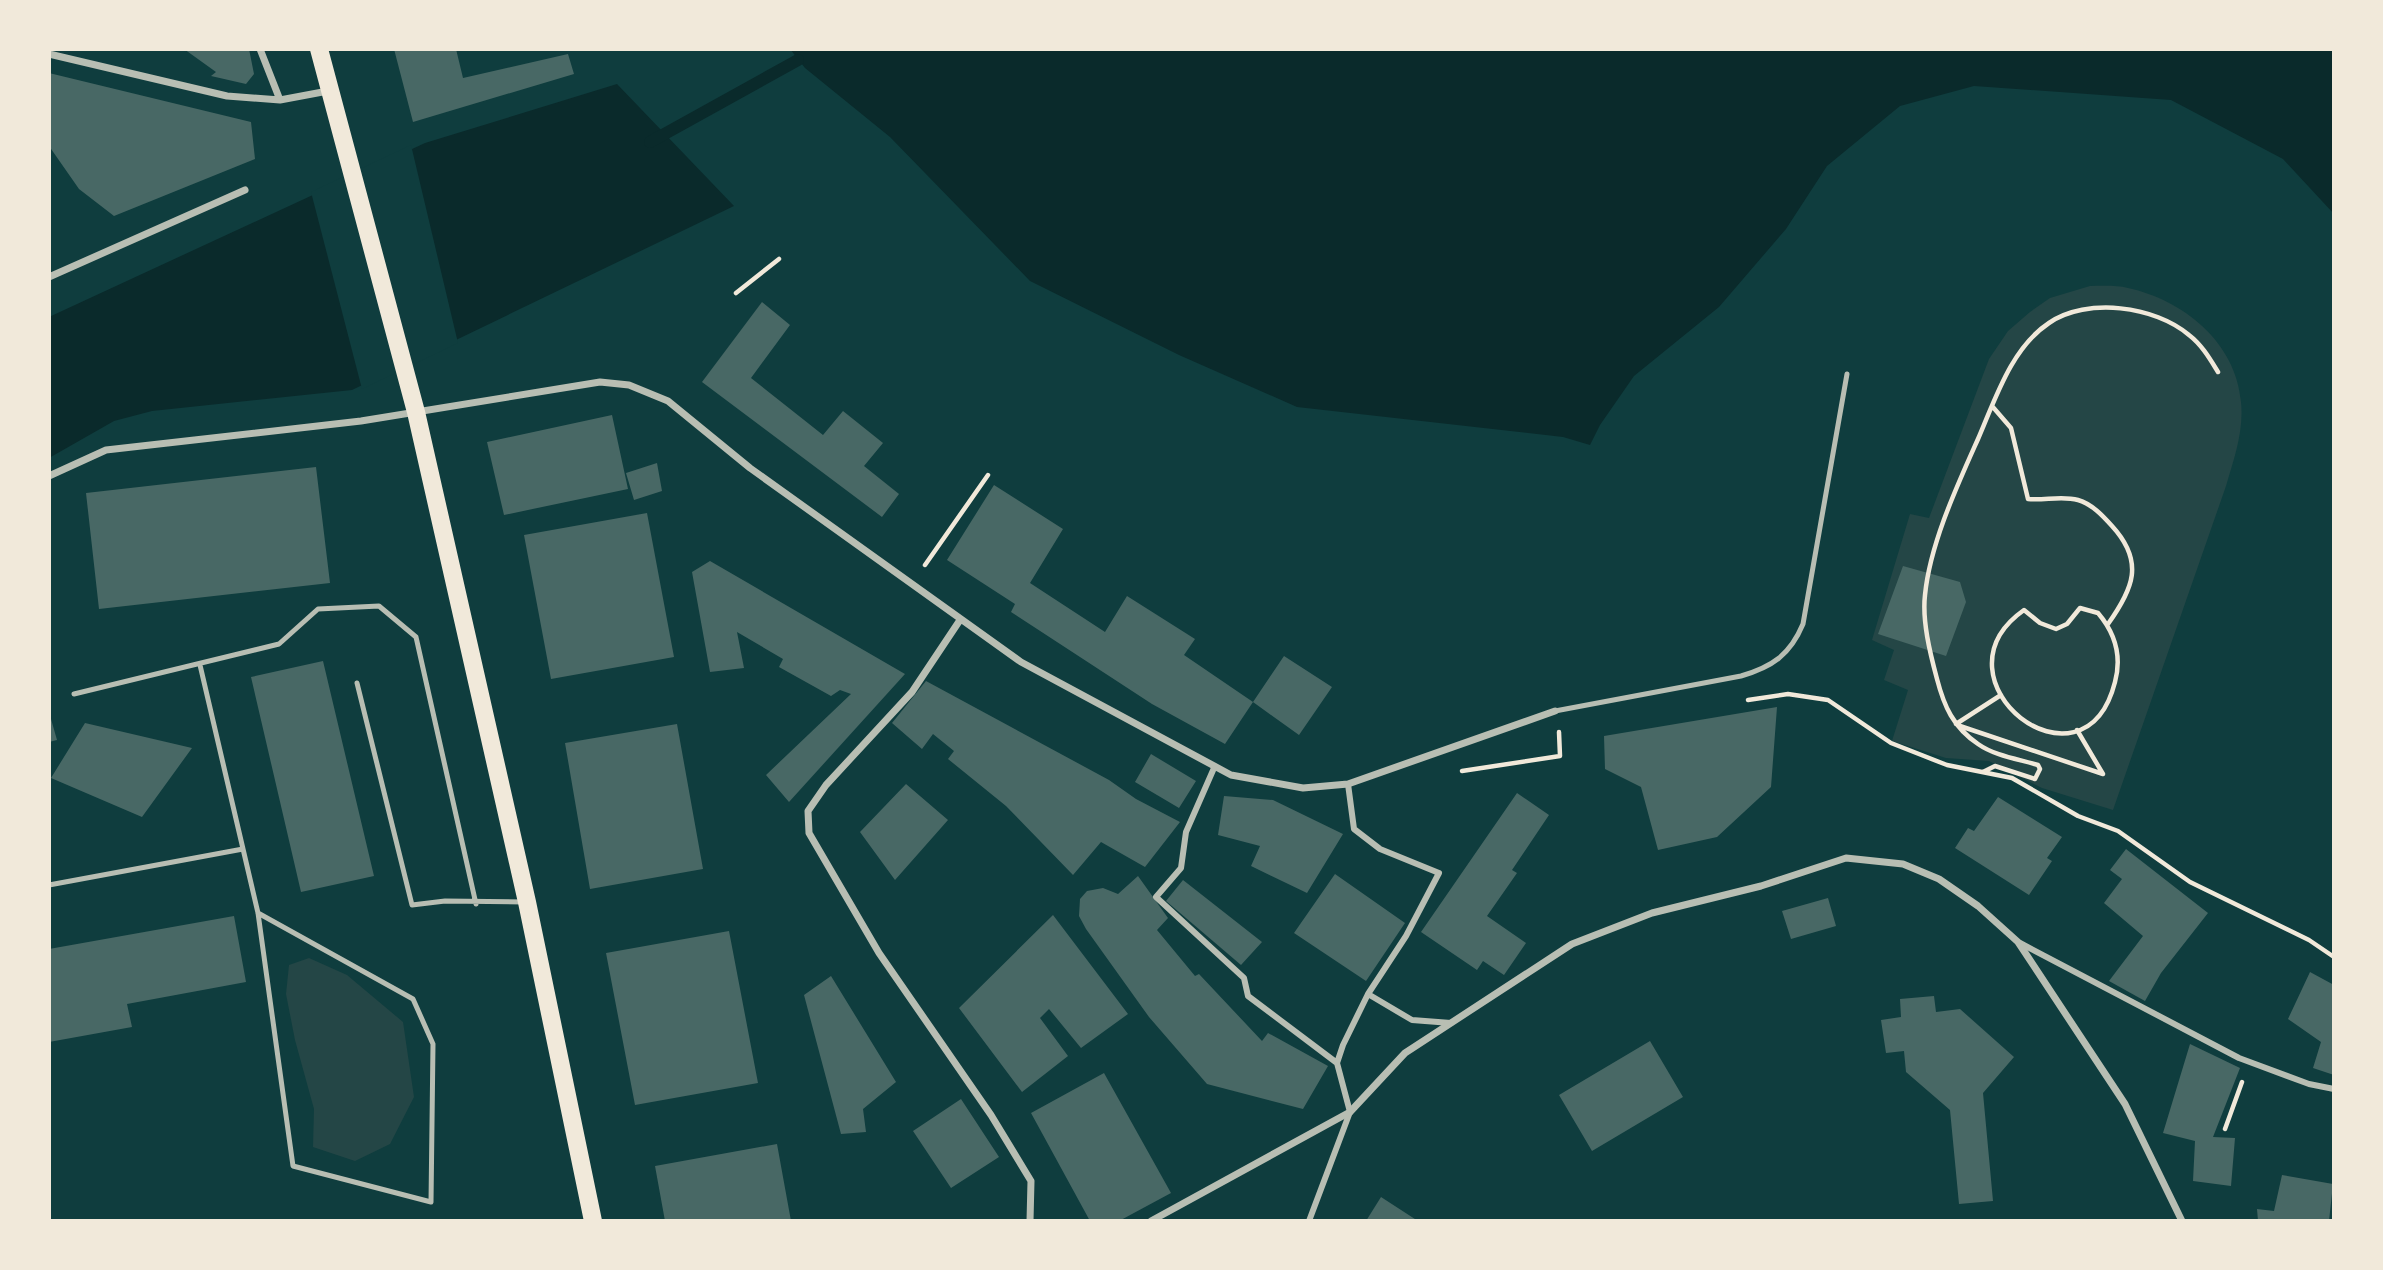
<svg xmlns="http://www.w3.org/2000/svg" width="2383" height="1270" font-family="Inter,sans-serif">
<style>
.green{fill:#244646}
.water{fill:#0a2a2b}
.pier{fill:#0f3d3e}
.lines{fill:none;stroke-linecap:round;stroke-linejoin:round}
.stream{stroke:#0a2a2b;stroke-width:12}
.building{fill:#486865}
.path{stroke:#f1e9da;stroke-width:4.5}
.service{stroke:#b8beb3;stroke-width:5}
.pedestrian{stroke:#b8beb3;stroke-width:6}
.minor{stroke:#b8beb3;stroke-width:7}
.primary{stroke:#f1e9da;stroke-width:18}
</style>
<rect width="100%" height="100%" fill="#0f3d3e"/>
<path class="green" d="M2090 286C2102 286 2116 285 2128 288 2183 300 2236 342 2241 402 2244 431 2234 459 2226 486L2113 810 2042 788 1989 761 1946 758 1892 741 1908 690 1884 680 1894 650 1872 640 1910 514 1929 518 1989 359 2008 331 2030 312 2050 298Z
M309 958 347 975 403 1022 414 1097 390 1144 355 1161 313 1147 314 1109 295 1040 286 994 289 965Z"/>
<path class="water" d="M790 49H2334V214L2283 159 2171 100 1974 86 1900 106 1827 166 1786 229 1719 307 1634 376 1600 425 1590 445 1563 437 1297 407 1179 355 1030 281 890 137 805 68Z
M617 84 734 206 352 390 152 411 114 421 49 458V317L425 143Z"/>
<path class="pier" d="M411 145 458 343 362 389 311 192Z"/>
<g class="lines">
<path class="stream" d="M650 142 798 60"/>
</g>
<path class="building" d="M184 49H249L254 74 246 84 211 76 216 72Z
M394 49H456L463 78 568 54 574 74 413 122Z
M49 73 251 122 255 159 114 216 79 189 49 146Z
M762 302 790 325 751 378 823 435 843 411 883 443 864 466 899 494 882 517 702 382Z
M612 415 628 489 504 515 487 442Z
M657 463 662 491 634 500 626 473Z
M316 467 330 583 99 609 86 493Z
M994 485 1063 529 1030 583 1105 632 1127 596 1195 639 1184 655 1253 702 1225 744 1152 704 1011 612 1015 604 947 560Z
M647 513 674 657 551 679 524 535Z
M710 561 905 674 789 802 766 775 851 694 840 690 831 696 779 667 783 659 737 632 744 668 710 672 692 572Z
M1903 566 1960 582 1966 602 1946 656 1878 634Z
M1284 656 1332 687 1299 735 1253 702Z
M323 661 374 876 301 892 251 677Z
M926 681 1109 780 1136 799 1180 822 1145 867 1101 842 1073 875 1006 806 948 759 954 751 933 734 922 749 892 723Z
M1777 707 1771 787 1717 837 1658 850 1641 787 1605 769 1604 736Z
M49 712 57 740 49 742Z
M85 723 192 748 142 817 51 778Z
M677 724 703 869 590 889 565 743Z
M1151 754 1196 781 1179 808 1135 782Z
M906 784 948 820 895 880 860 832Z
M1517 793 1549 815 1512 870 1517 873 1487 916 1526 943 1504 975 1483 961 1477 970 1421 932Z
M1224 796 1273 800 1343 834 1307 893 1251 866 1260 846 1218 835Z
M1998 797 2062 837 2047 858 2052 861 2029 895 1955 848 1968 828 1974 831Z
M2126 849 2208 913 2161 973 2145 1001 2109 981 2143 936 2104 903 2122 879 2110 870Z
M1335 874 1405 923 1366 981 1294 933Z
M1138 876 1168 918 1157 930 1195 976 1199 974 1262 1041 1268 1033 1328 1066 1303 1109 1207 1084 1149 1017 1086 929 1079 916 1080 899 1087 891 1103 888 1118 894Z
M1183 880 1262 942 1241 965 1166 901Z
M1828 898 1836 926 1791 939 1782 911Z
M1053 915 1128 1014 1081 1048 1049 1009 1040 1018 1068 1056 1022 1092 959 1008Z
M234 916 246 982 127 1004 132 1027 49 1042V949Z
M729 931 758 1083 635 1105 606 953Z
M2310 972 2334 985V1075L2313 1068 2321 1042 2288 1019Z
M831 976 896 1082 863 1109 866 1132 841 1134 804 995Z
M1934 996 1936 1012 1960 1009 2014 1057 1983 1093 1993 1201 1959 1204 1950 1110 1906 1072 1904 1051 1886 1053 1881 1020 1901 1017 1900 999Z
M1650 1041 1683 1097 1592 1151 1559 1095Z
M2190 1044 2240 1068 2213 1137 2235 1138 2231 1186 2193 1181 2195 1141 2163 1133Z
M1104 1073 1171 1193 1119 1221H1090L1031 1113Z
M961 1099 999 1157 951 1188 913 1131Z
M777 1144 791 1221H665L655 1166Z
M2282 1175 2333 1184 2329 1221H2258L2257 1209 2274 1211Z
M1381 1197 1418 1221H1366Z"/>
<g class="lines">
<path class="path" d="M736 293 779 259
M1992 406 2011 428 2028 499C2044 501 2061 495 2078 500 2092 504 2103 516 2112 526 2145 562 2133 589 2108 624
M925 565 988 475
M2080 608 2098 613C2115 633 2122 656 2115 682 2084 804 1925 680 2024 610L2040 623 2056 629 2067 624Z
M1748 700 1788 694 1828 700 1891 743 1947 765 2012 778 2078 816 2118 831 2190 882 2309 940 2334 957
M1956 724 2001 695
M1960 726 2103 774 2077 730
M1462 771 1560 756 1559 732
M1983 772 1995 766 2035 779 2040 769 2038 765C2018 759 1995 756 1978 744 1953 727 1944 706 1937 679 1930 653 1922 621 1925 595 1930 544 1957 486 1978 439 1995 400 2011 348 2049 323 2087 297 2155 306 2189 335 2202 345 2210 359 2218 372
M2225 1129 2242 1082"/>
<path class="service" d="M200 665 258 913 293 1166 431 1202 433 1044 413 999 258 913
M357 683 412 905 445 901 524 902
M74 694 279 644 318 609 379 606 416 637 476 904
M1555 711 1741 676C1772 667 1790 655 1803 624L1847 374
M49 885 243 849"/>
<path class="pedestrian" d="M1214 768 1186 832 1181 868 1156 897 1244 978 1248 996 1337 1063
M2020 943 2239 1058 2309 1084 2334 1089
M1368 994 1412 1020 1451 1023
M1309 1221 1350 1112 1337 1063 1343 1045 1368 994 1406 936 1439 873 1380 849 1354 829 1348 784"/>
<path class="minor" d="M260 49 280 100
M49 54 227 96 280 100 328 91
M49 277 245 190
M49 476 106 450 361 421 600 382 629 385 668 401 750 468 1021 662 1231 775 1303 788 1348 784 1555 711
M960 620 912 692 826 785 808 811 809 833 879 953 991 1115 1031 1181 1030 1221
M1151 1221 1350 1112 1405 1053 1572 944 1652 913 1761 886 1846 858 1903 864 1939 879 1978 906 2018 942 2125 1104 2182 1221"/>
<path class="primary" d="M319 49 416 412 527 902 593 1221"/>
</g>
<rect width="2383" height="1270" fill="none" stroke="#f1e9da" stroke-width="102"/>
</svg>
